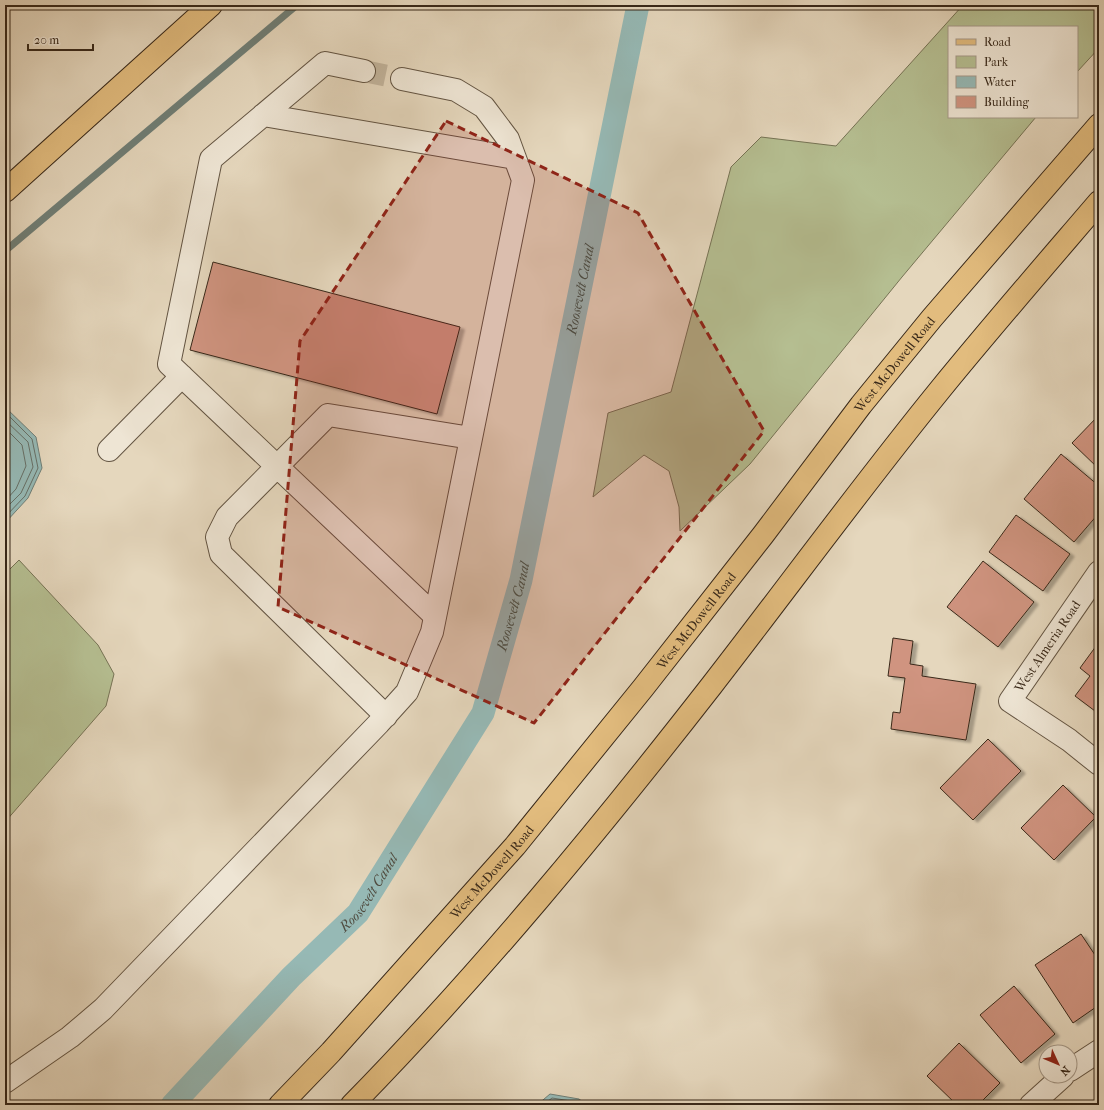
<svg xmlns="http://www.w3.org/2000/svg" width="1104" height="1110" font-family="'IM FELL French Canon',serif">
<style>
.green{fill:#b5be91;stroke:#767355}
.water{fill:#96b9b5;stroke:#707f77}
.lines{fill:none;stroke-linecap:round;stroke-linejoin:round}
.shore{stroke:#677067;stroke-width:1}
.stream{stroke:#707f77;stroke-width:7}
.canal{stroke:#96b9b5;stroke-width:23}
.building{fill:#d09480;stroke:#382819;filter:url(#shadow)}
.minor-tunnel{stroke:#c2b49c;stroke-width:22;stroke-dasharray:22 11;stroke-linecap:butt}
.minor-casing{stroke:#635442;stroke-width:24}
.major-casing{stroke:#382819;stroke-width:24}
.minor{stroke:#eee5d4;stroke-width:22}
.major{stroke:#e2bc7e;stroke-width:22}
.marked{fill:#8f2418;fill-opacity:0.2;stroke:#8f2418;stroke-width:3;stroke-dasharray:8 5;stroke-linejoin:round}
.labels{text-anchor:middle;stroke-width:3;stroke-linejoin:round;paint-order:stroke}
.street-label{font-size:13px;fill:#382819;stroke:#eee5d4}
.water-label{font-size:14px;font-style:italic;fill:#504c40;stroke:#eee5d4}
</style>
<defs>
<filter id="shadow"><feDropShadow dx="4.5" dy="2.5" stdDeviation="1" flood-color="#0004"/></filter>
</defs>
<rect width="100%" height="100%" fill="#e5d7bd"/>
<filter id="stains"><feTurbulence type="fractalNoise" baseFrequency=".005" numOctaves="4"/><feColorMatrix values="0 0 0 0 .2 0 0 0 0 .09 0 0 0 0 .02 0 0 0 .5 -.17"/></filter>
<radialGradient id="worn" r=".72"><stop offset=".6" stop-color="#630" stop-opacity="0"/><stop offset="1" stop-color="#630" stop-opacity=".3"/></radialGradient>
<path class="green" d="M963 5H1099V48L1077 72V27H949V117H1036L902 277 750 464 680 531 679 507 669 471 644 455 593 497 608 413 671 392 731 167 761 137 836 146Z
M19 560 98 645 114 674 106 706 5 822V574Z"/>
<path class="water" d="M5 407 36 437 42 468 28 498 5 523Z
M550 1094 579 1099 587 1105H537Z"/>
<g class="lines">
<path class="shore" d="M5 412 32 439 38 468 25 496 5 517
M5 420 28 442 33 467 21 493 5 509
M5 428 22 445 26 466 16 489 5 501
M543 1105 552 1098 577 1102 580 1105"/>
<path class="stream" d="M5 251 297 5"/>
<path class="canal" id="s1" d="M172 1105 291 977 358 913 483 713 521 580 638 5"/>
</g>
<path class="building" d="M213 262 460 327 437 414 190 350Z
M1099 415V469L1072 443Z
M1061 454 1099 486V513L1074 542 1024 499Z
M1016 515 1070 554 1043 591 989 552Z
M983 561 1034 602 998 647 947 607Z
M893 638 913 641 910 664 923 666 922 676 976 684 966 740 891 729 893 712 900 713 905 678 888 676Z
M1099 642V714L1075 696 1090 676 1080 668Z
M988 739 1021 771 973 820 940 788Z
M1063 785 1096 817 1054 860 1021 828Z
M1081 934 1099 961V1005L1073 1023 1035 965Z
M1014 986 1055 1034 1021 1063 980 1015Z
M959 1043 1000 1083 978 1105H957L927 1076Z"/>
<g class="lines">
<path class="minor-tunnel" d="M364 71 402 79"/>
<g class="minor-casing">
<path id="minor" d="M364 71 325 63 211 159 169 364 435 616
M263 115 515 158
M109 450 182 376
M1099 572 1010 701 1069 740 1099 764
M386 716 221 554 217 537 227 517 328 415 471 438
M1070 1070 1099 1051
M5 1082 70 1037 103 1009 379 723 407 692 432 632 523 180 508 139 484 107 456 90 402 79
M1031 1105 1063 1076"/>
</g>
<g class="major-casing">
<g id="major">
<path d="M5 191 211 5"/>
<path id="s2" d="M280 1105 331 1052 515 846 643 688 763 535 861 405 932 318 1099 125"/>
<path d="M352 1105C481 973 599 830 712 685 788 587 861 487 939 391 991 327 1045 265 1099 202"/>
</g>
</g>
<use href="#minor" class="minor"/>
<use href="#major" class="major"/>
</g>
<path class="marked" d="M446 121 638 213 764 431 534 723 278 607 300 341Z"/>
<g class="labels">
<g class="street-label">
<text dy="5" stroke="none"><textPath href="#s2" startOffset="963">West McDowell Road</textPath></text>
<text dy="5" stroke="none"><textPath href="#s2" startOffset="639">West McDowell Road</textPath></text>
<text transform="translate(1047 646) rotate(-56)" y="5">West Almeria Road</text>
<text dy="5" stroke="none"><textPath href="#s2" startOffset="315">West McDowell Road</textPath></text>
</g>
<g class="water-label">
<text dy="5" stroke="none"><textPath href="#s1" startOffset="938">Roosevelt Canal</textPath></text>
<text dy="5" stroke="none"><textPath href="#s1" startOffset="614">Roosevelt Canal</textPath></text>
<text dy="5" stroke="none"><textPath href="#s1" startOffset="290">Roosevelt Canal</textPath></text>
</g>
</g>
<rect width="1104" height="1110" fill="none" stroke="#e5d7bd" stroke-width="20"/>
<rect x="6" y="6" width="1092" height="1098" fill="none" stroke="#382819" stroke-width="2"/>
<rect x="10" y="10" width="1084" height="1090" fill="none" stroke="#382819"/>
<rect x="948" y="26" width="130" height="92" fill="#eee5d4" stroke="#a59989"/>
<rect x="956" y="39" width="20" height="6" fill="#e2bc7e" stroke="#a59989"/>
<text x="984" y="46" font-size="12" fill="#382819">Road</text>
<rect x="956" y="56" width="20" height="12" fill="#b5be91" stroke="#a59989"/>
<text x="984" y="66" font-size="12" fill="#382819">Park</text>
<rect x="956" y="76" width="20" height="12" fill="#96b9b5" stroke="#a59989"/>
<text x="984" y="86" font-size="12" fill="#382819">Water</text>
<rect x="956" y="96" width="20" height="12" fill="#d09480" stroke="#a59989"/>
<text x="984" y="106" font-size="12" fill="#382819">Building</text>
<g transform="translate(1058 1064) rotate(134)"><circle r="19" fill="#eee5d4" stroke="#a59989"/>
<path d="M0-3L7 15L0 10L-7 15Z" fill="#8f2418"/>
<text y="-6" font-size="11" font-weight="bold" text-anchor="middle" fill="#382819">N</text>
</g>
<path d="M28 44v6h65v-6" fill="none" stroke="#382819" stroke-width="2"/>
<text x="34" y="44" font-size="12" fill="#382819" stroke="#eee5d4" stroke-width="3" paint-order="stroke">20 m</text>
<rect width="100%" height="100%" filter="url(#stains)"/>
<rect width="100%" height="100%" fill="url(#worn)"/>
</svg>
